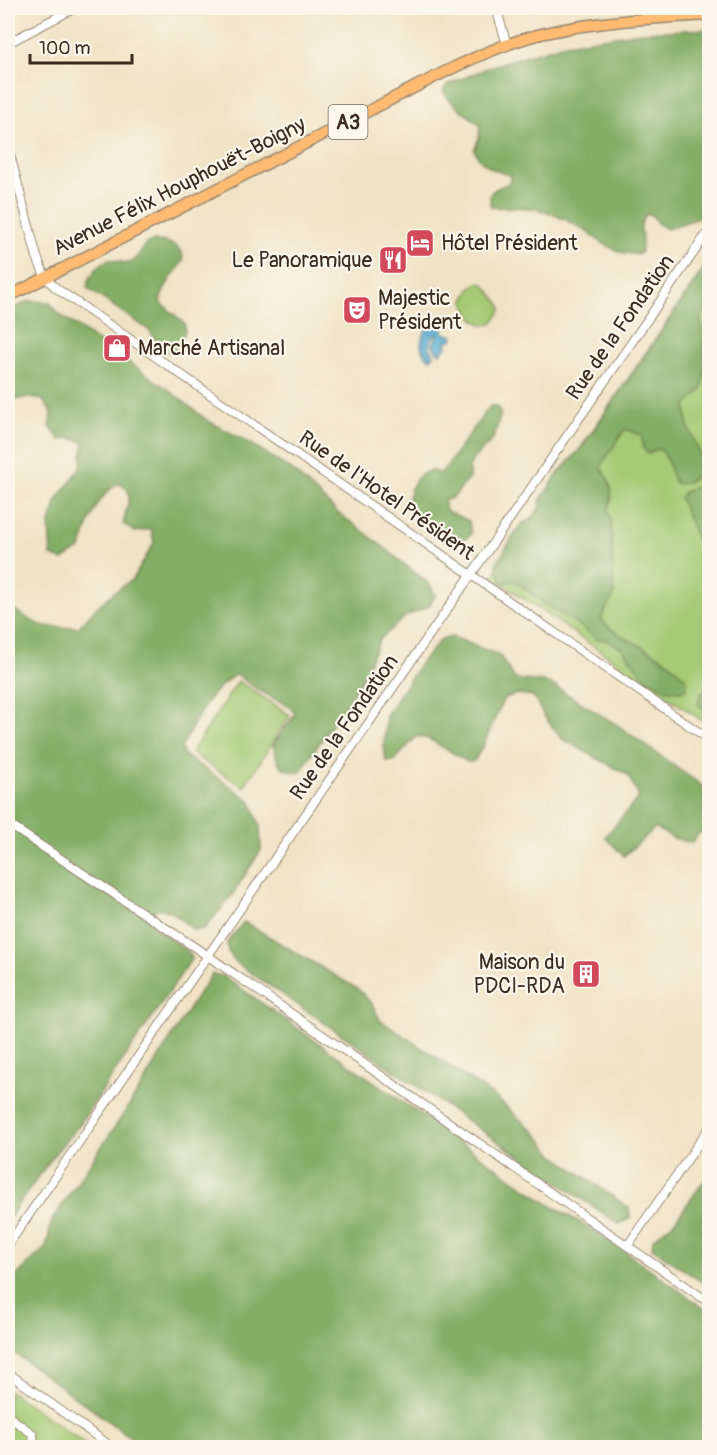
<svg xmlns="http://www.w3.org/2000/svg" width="717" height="1455" font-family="Pangolin,sans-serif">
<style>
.green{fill:#a5ca74;stroke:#707a49;stroke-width:1.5}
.forest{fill:#84ae66;stroke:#606c42;stroke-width:1.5}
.water{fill:#55a8d0;stroke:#486977;stroke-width:1.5}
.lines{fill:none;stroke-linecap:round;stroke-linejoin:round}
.minor-casing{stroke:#968672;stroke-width:10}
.highway-casing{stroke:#968672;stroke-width:13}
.minor{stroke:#fff;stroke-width:8}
.highway{stroke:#ffbb71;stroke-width:10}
.labels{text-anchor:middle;stroke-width:4.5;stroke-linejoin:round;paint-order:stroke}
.shield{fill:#fbf7ec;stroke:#75685c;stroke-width:1.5}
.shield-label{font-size:20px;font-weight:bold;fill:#3b2a1e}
.street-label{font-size:21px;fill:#3b2a1e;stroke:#fbf7ec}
.poi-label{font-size:21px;fill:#3b2a1e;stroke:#fbf7ec;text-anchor:start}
</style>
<rect width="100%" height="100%" fill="#fbf7ec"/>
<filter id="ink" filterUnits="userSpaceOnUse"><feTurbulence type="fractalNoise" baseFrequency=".0167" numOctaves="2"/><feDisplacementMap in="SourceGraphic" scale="12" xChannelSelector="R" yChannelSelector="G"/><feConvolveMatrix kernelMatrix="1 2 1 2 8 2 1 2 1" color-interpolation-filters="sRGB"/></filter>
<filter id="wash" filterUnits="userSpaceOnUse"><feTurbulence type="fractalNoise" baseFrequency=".008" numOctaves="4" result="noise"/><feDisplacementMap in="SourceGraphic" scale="24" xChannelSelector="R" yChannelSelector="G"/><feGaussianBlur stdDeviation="1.35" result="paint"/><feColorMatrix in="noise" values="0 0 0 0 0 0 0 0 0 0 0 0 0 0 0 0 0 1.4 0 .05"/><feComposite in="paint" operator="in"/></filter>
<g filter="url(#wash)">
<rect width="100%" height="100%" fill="#f0e3c5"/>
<path class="green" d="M709 261V725L492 577Z
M478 283 484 284 501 306V311L493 322 486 325C475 324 466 311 464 300L471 288Z
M238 681 290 715 244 787 191 753Z
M8 1390 90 1447H8Z"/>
<path class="forest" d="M709 29V212C699 220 680 223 667 229L657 223 653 216 647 214C637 224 643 232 642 244 642 247 641 250 640 254 615 256 600 240 581 228 571 222 558 216 547 212 528 206 510 208 491 207 487 189 494 190 509 183L511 175C495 172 482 166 474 150L479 138 480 125C468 114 451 105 443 91L447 85 492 66 565 44 641 32Z
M154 241C167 241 184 245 183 261 174 274 163 287 160 302L185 324V331L179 345 174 350 169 352 159 347 150 331 87 288C88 278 98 263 109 260 116 259 123 264 130 263L137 258 145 244Z
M709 261V297L701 320 706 363 702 389 686 406 688 426 705 465 704 472C696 477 685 486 675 483L665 455 661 450 657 449 648 454 643 448 642 435 625 429 604 461 601 469C613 481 614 497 608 511L611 520 614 595 601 618C609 634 654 650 670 663 676 668 681 674 687 680L686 689 681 691 665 689 643 676 622 648 606 640 597 639 577 624 550 608 515 581 502 583 496 564 521 524 532 519 541 506 540 501 560 471 583 446Z
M29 301 49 302 59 314 169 390 208 421 250 443 293 471 337 512 371 537 429 584 436 595 428 607 406 616 380 639 360 683 300 772C279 771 278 764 273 745L295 714 290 707 258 690 236 674C208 691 196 720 181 748L183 754 250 800 260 825 261 850 231 897 205 928 195 931 172 912 159 908 151 914 152 926 189 952 192 958 79 1125 57 1151 8 1219V1020L14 1010 8 992V931L11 916 8 911V605C36 626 44 629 79 627L94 610 113 593 133 579 154 543 151 529 135 532 123 524 129 499 128 490 118 483C95 499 89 522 81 548L63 560 51 556 49 526 57 500 81 467 84 442 69 438 60 440 50 427 51 412 43 400 26 397 8 402V311Z
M490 406H496L501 414 493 439 473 459 469 468V478L454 497 444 501 446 511 469 521 471 534 466 539 457 541 407 506C407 494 416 472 430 471 431 471 439 473 440 473L443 471Z
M700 485 709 490V569L680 498 684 492Z
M453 637 499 655 515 679 549 683 619 726 709 791V834L700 832 691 843 673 838 655 828 624 856 605 837 639 797 628 775 562 739 544 716 533 696 518 694 504 698 483 746 474 761 468 762 429 739 417 736 394 761H386L384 746 386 715 420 664 441 639Z
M709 689V688V713L698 705 701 693Z
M244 922 358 989 372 1004 380 1020 493 1095 537 1134 555 1156 629 1208 630 1218 619 1224 238 964 228 952 227 942Z
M212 974 223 976 550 1205 605 1237 709 1312V1447H144L9 1349 8 1284 46 1247 52 1220 129 1106 195 999Z
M709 1174V1287L652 1248 653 1239 675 1221Z"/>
<path class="water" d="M432 323C439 322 443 327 444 333L453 336 452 340 446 341 447 346 440 353 436 351 433 345 438 332 432 338 429 345 434 355 431 359C415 351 421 333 432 323Z"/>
</g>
<g filter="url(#ink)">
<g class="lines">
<g class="minor-casing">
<path id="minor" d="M496 8 507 45
M8 43 75 8
M8 147 37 257 45 277 56 288 710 740
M8 824 208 956 710 1303
M8 1245 710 229
M628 1245 710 1127
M8 1373 113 1448
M8 1416 33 1434 34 1448"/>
</g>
<g class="highway-casing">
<path id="highway" d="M8 297 419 85C458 65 498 45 541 34 596 21 653 18 710 15"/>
</g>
<use href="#minor" class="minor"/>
<use href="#highway" class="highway"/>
</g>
</g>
<defs>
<g id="hotel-square" transform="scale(1.5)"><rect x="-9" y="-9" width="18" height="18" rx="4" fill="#d1495b" stroke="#fbf7ec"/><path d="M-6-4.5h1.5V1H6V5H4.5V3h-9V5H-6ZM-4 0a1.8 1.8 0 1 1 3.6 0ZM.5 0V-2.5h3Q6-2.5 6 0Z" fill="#fff"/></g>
<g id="restaurant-square" transform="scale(1.5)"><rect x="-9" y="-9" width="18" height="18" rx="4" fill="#d1495b" stroke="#fbf7ec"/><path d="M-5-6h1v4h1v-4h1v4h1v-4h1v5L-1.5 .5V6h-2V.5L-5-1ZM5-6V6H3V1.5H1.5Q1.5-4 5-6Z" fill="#fff"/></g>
<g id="theatre-square" transform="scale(1.5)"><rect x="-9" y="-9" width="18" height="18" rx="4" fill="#d1495b" stroke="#fbf7ec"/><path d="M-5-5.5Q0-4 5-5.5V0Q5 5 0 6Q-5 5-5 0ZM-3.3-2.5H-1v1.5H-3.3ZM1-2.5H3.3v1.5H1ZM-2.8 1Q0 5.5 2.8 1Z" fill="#fff"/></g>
<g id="shop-square" transform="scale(1.5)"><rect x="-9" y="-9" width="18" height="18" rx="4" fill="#d1495b" stroke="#fbf7ec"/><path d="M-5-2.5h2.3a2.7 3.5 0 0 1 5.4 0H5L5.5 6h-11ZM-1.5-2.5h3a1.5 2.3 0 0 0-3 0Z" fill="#fff"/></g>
<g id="building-square" transform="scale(1.5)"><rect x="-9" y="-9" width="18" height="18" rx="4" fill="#d1495b" stroke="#fbf7ec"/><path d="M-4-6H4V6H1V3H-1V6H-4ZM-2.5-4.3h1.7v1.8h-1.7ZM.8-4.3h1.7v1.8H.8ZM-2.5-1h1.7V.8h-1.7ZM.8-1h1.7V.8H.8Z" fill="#fff"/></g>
</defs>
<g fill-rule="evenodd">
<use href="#hotel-square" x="420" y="243"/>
<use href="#restaurant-square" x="393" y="260"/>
<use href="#theatre-square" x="357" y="310"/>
<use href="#shop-square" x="117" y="348"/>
<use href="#building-square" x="586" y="974"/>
</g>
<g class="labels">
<rect class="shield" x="328.5" y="105" width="39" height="34" rx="4.5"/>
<g class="shield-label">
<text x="348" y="129">A3</text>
</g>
<g class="street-label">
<text transform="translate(179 186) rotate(-27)" y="7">Avenue Félix Houphouët-Boigny</text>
<text transform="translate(620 327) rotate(-55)" y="7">Rue de la Fondation</text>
<text transform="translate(387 495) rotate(35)" y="7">Rue de l'Hotel Président</text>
<text transform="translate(344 727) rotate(-55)" y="7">Rue de la Fondation</text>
</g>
<g class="poi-label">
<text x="441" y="250">Hôtel Président</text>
<text x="372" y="267" text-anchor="end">Le Panoramique</text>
<text x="378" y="305">Majestic<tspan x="378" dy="24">Président</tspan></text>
<text x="138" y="355">Marché Artisanal</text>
<text x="565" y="969" text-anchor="end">Maison du<tspan x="565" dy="24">PDCI-RDA</tspan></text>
</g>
</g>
<rect width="717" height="1455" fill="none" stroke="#fbf7ec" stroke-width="30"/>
<path d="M30 54v9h102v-9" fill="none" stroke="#3b2a1e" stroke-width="3"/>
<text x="39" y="54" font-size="18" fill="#3b2a1e" stroke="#fbf7ec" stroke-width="4.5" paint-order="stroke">100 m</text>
</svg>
